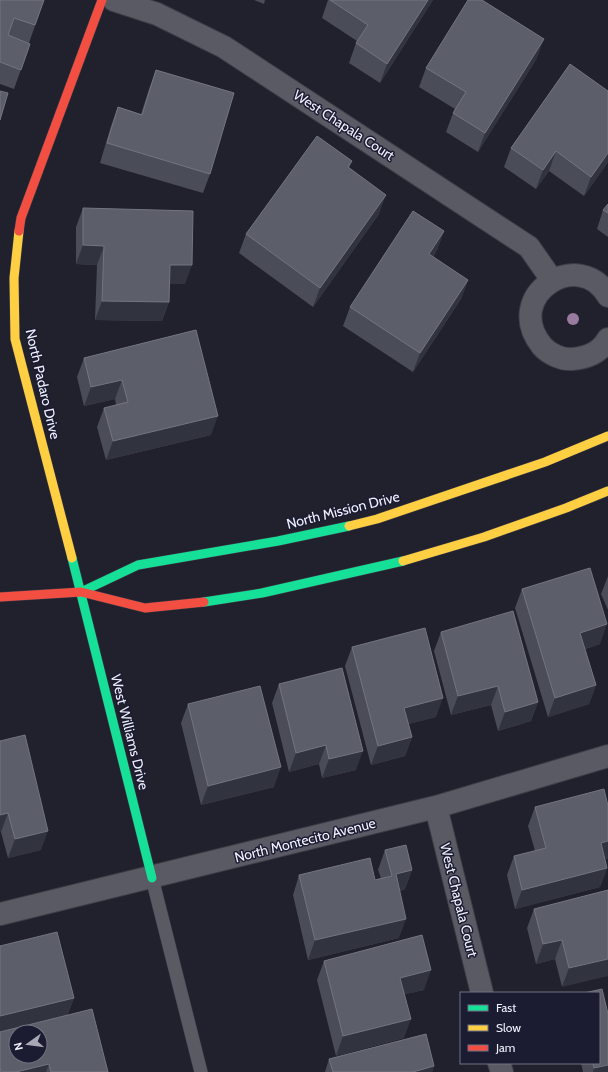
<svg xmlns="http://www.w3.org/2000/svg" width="608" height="1072" font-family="Cabin,sans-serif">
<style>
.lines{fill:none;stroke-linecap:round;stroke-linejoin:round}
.lane-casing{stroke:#3d3d47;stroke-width:14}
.street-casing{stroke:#3d3d47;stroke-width:24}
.fast-casing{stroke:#3d3d47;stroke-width:10}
.slow-casing{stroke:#3d3d47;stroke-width:10}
.jam-casing{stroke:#3d3d47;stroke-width:10}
.lane{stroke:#595a64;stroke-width:13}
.street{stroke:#595a64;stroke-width:22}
.fast{stroke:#16e098;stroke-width:9}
.slow{stroke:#ffcf43;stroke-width:9}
.jam{stroke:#f24e42;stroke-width:9}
.tree{fill:#997ba0}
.wall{fill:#4a4c57}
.shaded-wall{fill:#31343e}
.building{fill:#5c5e69;stroke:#737580;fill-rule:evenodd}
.labels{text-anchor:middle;stroke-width:3;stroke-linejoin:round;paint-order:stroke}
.street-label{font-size:14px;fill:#f1f2fe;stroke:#1b1c32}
</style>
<rect width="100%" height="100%" fill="#20212d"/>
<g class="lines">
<g class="lane-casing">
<path id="lane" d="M152 878 201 1072"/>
</g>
<g class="street-casing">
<path id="street" d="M114 0 157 14 224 47 253 66 529 247 552 280
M608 296C580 246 501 295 542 346 549 354 562 360 572 359 587 358 601 352 608 339
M436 807 482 993
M0 914 436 807 608 756
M499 1063 502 1072"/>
</g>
<g class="fast-casing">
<path id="fast" d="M72 558 152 878
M81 592 138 565 278 541 349 526
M204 602 262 593 403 561"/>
</g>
<g class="slow-casing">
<path id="slow" d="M19 231 14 278 15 339 72 558
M349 526 377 519 545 462 608 436
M403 561 484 537 566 508 608 491"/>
</g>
<g class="jam-casing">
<path id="jam" d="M19 231 21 218 102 0
M0 597 81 592 145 608 204 602"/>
</g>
<use href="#lane" class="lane"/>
<use href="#street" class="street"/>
<use href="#fast" class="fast"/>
<use href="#slow" class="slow"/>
<use href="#jam" class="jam"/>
</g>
<circle class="tree" cx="573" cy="319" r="6"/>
<path class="wall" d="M0 0H44L29 43 30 44 14 89 0 84Z
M254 0H265L264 4Z
M328 0H433L380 83 349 63 356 43 357 41 322 18Z
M537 58 478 152 446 132 453 113 455 109 419 87 426 68Z
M570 64 608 162 584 196 549 171 536 189 504 167 511 148Z
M156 70 210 174 203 193 100 163 111 126 118 107 141 114 149 89Z
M352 161 349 168 379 214 313 307 239 253 246 234Z
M608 204V237L597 229 603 210Z
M83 208 185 284H169V302L162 321 95 320 97 265 76 264V227Z
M444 231 437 250 433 257 468 280 461 299 413 372 343 326 350 307Z
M196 330 211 435 106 460 97 427 104 408 116 405 115 399 84 406 77 377 84 358Z
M608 576V610L601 594Z
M522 589 600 644 585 649 596 685 589 704 548 717 515 608Z
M441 632 538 702 531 721 498 731 491 705 451 715 434 651Z
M352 647 436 717 408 724 412 737 405 756 371 765 345 666Z
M279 684 356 770 322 778 319 764 289 772 272 703Z
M188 704 274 787 201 805 181 723Z
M0 741 41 850 8 858 1 832Z
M535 807 605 860 607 868 600 887 515 909 507 875 514 856 535 851 528 826Z
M385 850 412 870 405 889 400 891 399 938 308 960 293 895 299 875 375 880 381 878 378 870Z
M608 890 562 987 555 959 536 964 527 928 534 909Z
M0 946 74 998 67 1016 108 1072H0Z
M324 961 424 990 405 994 404 1038 336 1056 317 980Z
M329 1059 434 1066 432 1072H325Z
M581 1063H599L608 1072H583Z"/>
<path class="shaded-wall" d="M428 0H433L380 83 387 64Z
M544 39 537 58 478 152 485 133Z
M556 151 549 171 536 189 543 170Z
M608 153V162L584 196 591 177Z
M386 195 379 214 313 307 320 288Z
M444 231 437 250 422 273 429 254Z
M83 245 104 246 97 265 76 264Z
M170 265H192L185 284H163Z
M468 280 461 299 413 372 420 353Z
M102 301 169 302 162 321 95 320Z
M122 380 115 399 84 406 91 387Z
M218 416 211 435 106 460 113 441Z
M607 624 600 644 573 652 580 633Z
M596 685 589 704 548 717 555 698Z
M498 686 491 705 451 715 458 696Z
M443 698 436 717 397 727 404 708Z
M538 702 531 721 498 731 505 712Z
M412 737 405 756 371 765 378 746Z
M326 745 319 764 289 772 296 753Z
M363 751 356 770 322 778 329 759Z
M281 767 274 787 201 805 208 786Z
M8 813 1 832H0V815Z
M48 831 41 850 8 858 15 839Z
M608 841V859L594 862 601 843Z
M607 868 600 887 515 909 522 890Z
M412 870 405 889 389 893 396 874Z
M406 919 399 938 308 960 315 940Z
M562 940 555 959 536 964 543 944Z
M608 959V976L562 987 569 968Z
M431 970 424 990 393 997 400 978Z
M74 998 67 1017 0 1034V1016Z
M411 1019 404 1038 336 1056 343 1036Z
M49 1064 46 1072H16Z
M608 1065V1072H593L594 1068Z
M434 1066 432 1072H413Z"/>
<path class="building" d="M0 0H44L35 25 14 18 8 35 30 44 21 70 0 62Z
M330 0H428L387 64 356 43 368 25Z
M468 0H482L544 39 485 133 453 113 466 92 426 68Z
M570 64 608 91V153L591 177 556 151 543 170 511 148Z
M156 70 234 93 210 174 107 143 118 107 142 115Z
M0 91 8 93 0 120Z
M317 136 352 161 348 167 386 195 320 288 246 234Z
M608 204V213L603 210Z
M83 208 193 211 192 265H170L169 302 102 301 104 246 83 245Z
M413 211 444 231 429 254 468 280 420 353 350 307Z
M196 330 218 416 113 441 104 408 128 402 122 380 91 387 84 358Z
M590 568 607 624 580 633 596 685 555 698 522 589Z
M513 611 538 702 505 712 498 686 458 696 441 632Z
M425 628 443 698 404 708 412 737 378 746 352 647Z
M342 668 363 751 329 759 326 745 296 753 279 684Z
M260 686 281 767 208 786 188 704Z
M25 735 48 831 15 839 8 813 0 815V741Z
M604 789 608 806V841L601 843 607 868 522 890 514 856 546 848 535 807Z
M406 845 412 870 396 874 406 919 315 940 299 875 370 858 375 880 392 876 385 850Z
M608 890V959L569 968 562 940 543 944 534 909Z
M57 932 74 998 0 1016V946Z
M422 935 431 970 400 978 411 1019 343 1036 324 961Z
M602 989 608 1014V1065L594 1068 593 1063H599V993H584Z
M92 1009 108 1072H51L49 1064 16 1072H1L0 1068V1032ZM16 1032H40V1056H16Z
M426 1034 434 1066 413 1072H333L329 1059Z"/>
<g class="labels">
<g class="street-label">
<text transform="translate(344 125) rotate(33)" y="5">West Chapala Court</text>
<text transform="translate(43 384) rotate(77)" y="5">North Padaro Drive</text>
<text transform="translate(343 510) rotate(-14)" y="5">North Mission Drive</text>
<text transform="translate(130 732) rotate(76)" y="5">West Williams Drive</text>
<text transform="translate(305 840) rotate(-14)" y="5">North Montecito Avenue</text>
<text transform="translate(459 900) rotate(76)" y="5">West Chapala Court</text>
</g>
</g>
<rect x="460" y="992" width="140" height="72" fill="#1b1c32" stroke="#717284"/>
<rect x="468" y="1005" width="20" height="6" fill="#16e098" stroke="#717284"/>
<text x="496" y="1012" font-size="12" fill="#f1f2fe">Fast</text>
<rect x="468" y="1025" width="20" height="6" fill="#ffcf43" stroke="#717284"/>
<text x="496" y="1032" font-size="12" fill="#f1f2fe">Slow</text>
<rect x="468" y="1045" width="20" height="6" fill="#f24e42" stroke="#717284"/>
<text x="496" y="1052" font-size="12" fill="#f1f2fe">Jam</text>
<g transform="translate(28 1044) rotate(256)"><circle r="19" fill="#1b1c32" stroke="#717284"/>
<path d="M0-3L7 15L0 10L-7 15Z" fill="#a8a9b5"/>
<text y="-6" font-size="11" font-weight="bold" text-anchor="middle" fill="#f1f2fe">N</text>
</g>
</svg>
